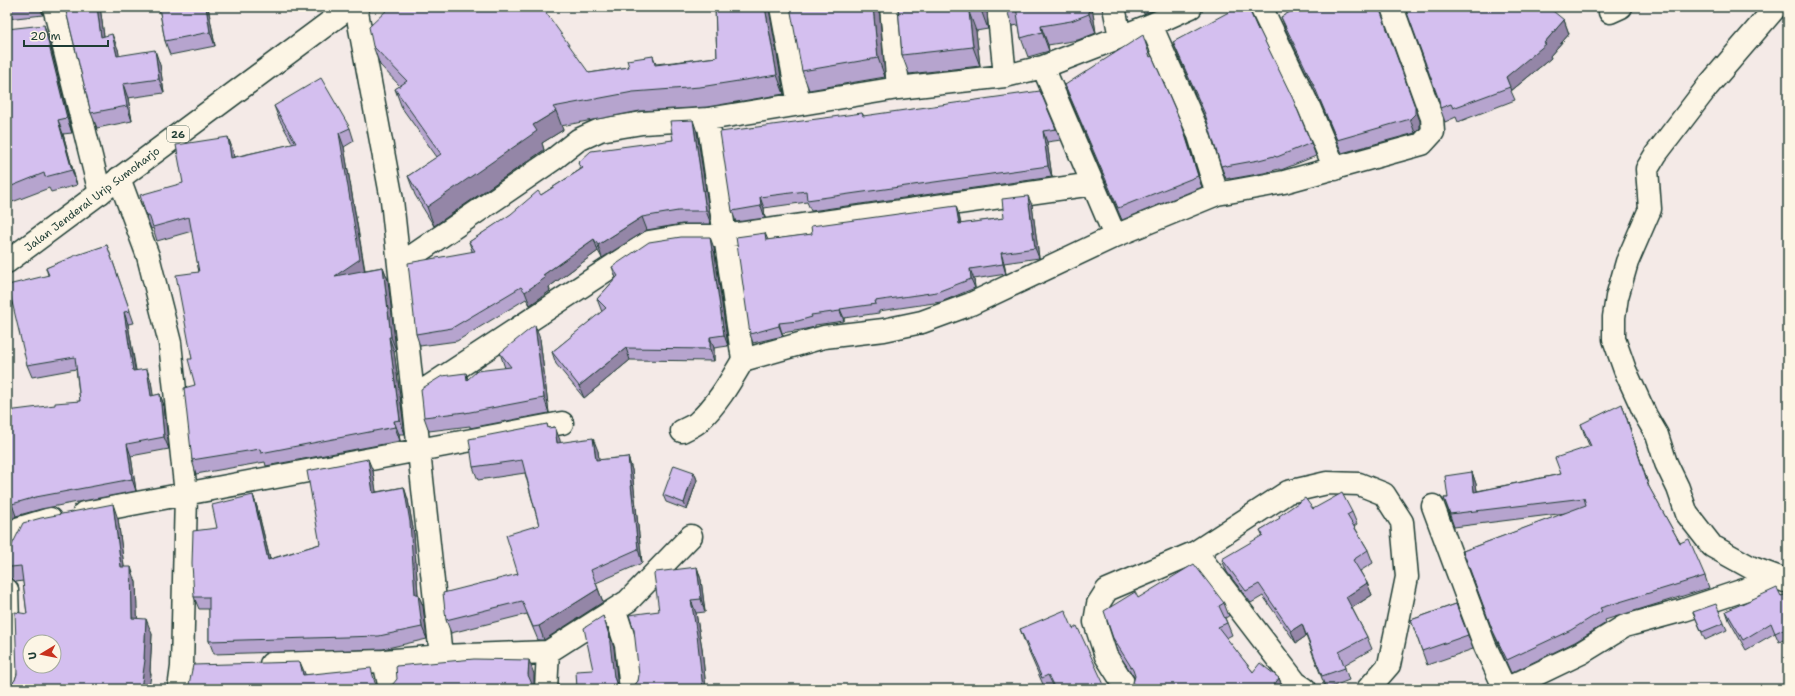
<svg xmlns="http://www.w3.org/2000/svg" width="1795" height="696" font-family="'Shantell Sans',sans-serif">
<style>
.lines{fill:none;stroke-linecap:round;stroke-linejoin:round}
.minor-casing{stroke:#1f3d34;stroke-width:25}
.trunk-casing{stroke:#1f3d34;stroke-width:25}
.minor{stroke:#fcf5e5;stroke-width:22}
.trunk{stroke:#fcf5e5;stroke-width:22}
.wall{fill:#b6a4ce;stroke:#1f3d34}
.shaded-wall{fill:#9486a7;stroke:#1f3d34}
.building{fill:#d4bfef;stroke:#1f3d34;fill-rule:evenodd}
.labels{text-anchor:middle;stroke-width:3;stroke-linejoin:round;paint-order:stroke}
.shield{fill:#fcf5e5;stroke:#617469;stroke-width:1}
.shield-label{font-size:10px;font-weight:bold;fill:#1f3d34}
.street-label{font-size:11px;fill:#1f3d34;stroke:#fcf5e5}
</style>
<rect width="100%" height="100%" fill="#f4eae7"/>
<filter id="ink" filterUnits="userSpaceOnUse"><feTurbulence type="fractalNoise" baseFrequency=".025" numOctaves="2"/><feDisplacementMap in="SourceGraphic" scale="8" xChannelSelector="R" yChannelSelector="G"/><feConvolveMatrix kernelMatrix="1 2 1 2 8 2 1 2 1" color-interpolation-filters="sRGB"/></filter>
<g filter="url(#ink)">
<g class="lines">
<g class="minor-casing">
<path id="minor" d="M54 7 100 193
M356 7 392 200 441 656 384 661 390 689
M781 7 799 104
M891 7 898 88
M998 7 1005 76
M1114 7 1120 37
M1261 7 1309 107 1335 169
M1776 7 1708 86 1656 154 1647 169 1650 209 1627 262 1617 297 1614 317V339L1625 370 1646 416 1657 435 1666 463 1678 488 1687 514 1712 546 1750 567 1780 578
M1610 12 1621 7
M1151 25 1198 132 1217 194
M1043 67 1115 236
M708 119 743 360
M119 178 148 256 170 343 186 494 182 667 179 689
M399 265 554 159 578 140 600 130 642 123 708 119 898 88 1005 76 1043 67 1151 25 1191 7
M421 392 649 242 684 236H724L1093 184
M682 431C687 428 694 426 698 422 717 405 730 382 743 360L824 337 884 330 922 322 971 304 1115 236 1217 194 1284 182 1422 144 1433 132 1432 118 1392 7
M1433 506 1485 646 1505 689
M84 513 562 423
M1196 552 1296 683 1305 689
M7 554 20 528 50 519
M7 590 10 689
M615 611 626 645 631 689
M441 656 548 652 628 601 691 536
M271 664 384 661
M546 689 548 652
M1127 689 1106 656 1095 622 1098 604 1107 590 1196 552 1288 492 1327 483 1359 484 1384 494 1402 522 1407 577 1389 665 1368 689
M1506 689 1581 653 1625 626 1684 610 1780 578 1785 581"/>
</g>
<g class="trunk-casing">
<path id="trunk" d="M7 262 350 7"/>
</g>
<use href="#minor" class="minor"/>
<use href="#trunk" class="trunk"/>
</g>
<path class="wall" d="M7 7H42L43 15 7 19Z
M65 7H100L104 36 118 49 119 55 160 65 164 93 128 98 132 121 97 128 91 113Z
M159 7H208L215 46 170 55 165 41Z
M715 7H769V9L784 94 707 107 640 111 561 126 563 130 542 143 544 150 434 226 415 195 408 176 437 157 402 108 395 89 400 86 380 65 373 46 589 73 629 67 653 56 656 64 717 57Z
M879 7 885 77 809 90 802 71Z
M898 7H987L988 29 976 31 980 66 909 74 902 55Z
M1006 7H1092L1096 33 1078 40 1048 45 1049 51 1028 57 1021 38 1019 25 1012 26Z
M1141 7H1160L1144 14Z
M1299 7H1380V11L1420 121V128L1415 133 1342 153 1320 102 1286 30 1281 17Z
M1564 20 1569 34 1550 56 1551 58 1511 91 1515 100 1458 122 1456 117 1445 122 1440 108 1439 100Z
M7 29 49 40 72 133 63 134 77 185 51 192 49 188 7 204Z
M1258 30 1311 143 1316 156 1281 170 1279 169 1264 173 1230 179V178L1226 179 1221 166 1207 122 1178 55 1173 42Z
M1150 57 1186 136 1202 187 1122 220 1069 96 1065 85Z
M274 106 350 128 354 141 344 147 365 270 383 267 388 280 396 350 394 351 405 434H399L400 441 266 466 265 462 196 474 192 460 195 385 192 359 199 272 192 231 157 241 153 228 151 229 146 215 183 183 228 137 233 151 234 157 293 144 279 119Z
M862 113 864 116 1056 129 1061 140 1047 142 1052 177 811 211 807 202 764 208 765 218 736 222 732 211Z
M697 132 711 224H682L647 230 602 258 598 251 549 287 550 291 530 305 526 299 457 341 420 346 416 334 472 251 469 242 581 169 578 163 673 140Z
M1032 205 1039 258 1004 263 1006 274 974 279 975 288 941 302 879 311V313L844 318V321L815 325V327L801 330 782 333 783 336 753 343 750 334 765 233 768 240 959 215 961 224 1004 218Z
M107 245 134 323 128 324 136 370 151 381 153 396 160 394 164 406 169 449 131 456 136 491 41 509 16 516 10 521 7 512 55 405 80 401 76 369 32 377 27 365 48 275 46 268Z
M714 248 728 346 714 348V361L630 360 584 398 556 364 552 352 602 312 597 299 616 278 612 267Z
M540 339 549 413 470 428V426L429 431 424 417 466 373 468 379 505 368 500 353Z
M1626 416 1649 487 1680 543 1705 576 1709 588 1605 620 1606 623 1575 642 1511 673 1497 641 1463 551 1566 513 1454 527 1444 498H1448L1472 472 1476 484 1477 491 1561 474 1590 447 1585 436 1581 424Z
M547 424 548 428 555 427 560 443 598 451 599 460 628 457 632 470 642 563 596 583 603 602 544 640H538L527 614 451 633 446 620 518 574 539 525 525 473 478 480 473 467Z
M373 471 376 492 404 487 408 500 414 534 418 594 423 606 427 639 383 649 214 654 209 641V609H199L194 597 217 528 253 495 257 507 270 559 320 544Z
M694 472 697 480 687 510 666 502 663 495Z
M1313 509 1352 512 1357 524 1354 526 1368 550 1373 563 1360 571 1367 583 1372 595 1352 608 1367 637 1372 649 1344 665 1349 680 1326 689 1306 636 1296 643 1263 596 1251 603 1227 572 1222 560 1263 536 1260 530 1280 519 1279 516Z
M118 519 124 567 136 582 137 618 152 634 150 671 151 675 11 685 15 680 17 674 27 614 23 581 16 582 13 579 7 578V550Z
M697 567 701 580 705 612 696 613 702 648 706 689H577L593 670 603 616 614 648 618 685 622 688H628L634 686 638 681 659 611Z
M1788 594V638L1779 642 1775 633 1746 650 1729 620 1726 611Z
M1138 598 1224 603 1229 616 1225 618 1232 635 1226 638 1253 672 1279 678 1283 689H1135L1133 683 1134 677 1117 651 1113 638Z
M1456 604 1473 649 1427 665 1411 620Z
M1693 612 1724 623 1727 630 1705 640Z
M1020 629H1073L1106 689H1045L1025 643Z"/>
<path class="shaded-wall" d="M40 7H42L43 15Z
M97 7H100L106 51 101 37Z
M206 7H208L215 46 210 32Z
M765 7H769V9L784 94 777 75Z
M873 7H879L885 77 878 58Z
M981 7H987L988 29 981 10Z
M1088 7H1092L1096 33 1089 14Z
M1379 7H1380V11L1420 121V128L1415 133 1410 119Z
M969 12 976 31 980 66 973 47Z
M1564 20 1569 34 1550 56 1551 58 1511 91 1506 77 1544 43Z
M44 25 49 40 72 133 67 118Z
M1041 26 1048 45 1049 51 1042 32Z
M112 34 118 49 122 70 117 56Z
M155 50 160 65 164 93 159 79Z
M123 84 128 98 132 121 127 106Z
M556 111 563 130 542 143 544 150 434 226 427 207 533 125Z
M58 120 63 134 77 185 72 170Z
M693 120 697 132 711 224 706 211Z
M1182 125 1186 136 1202 187 1198 176Z
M1043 131 1047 142 1052 177 1048 166Z
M339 133 344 147 365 273 335 276Z
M228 137 233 151 236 172 231 158Z
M1028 196 1032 205 1039 258 1035 248Z
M760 197 764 208 765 218 761 206Z
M956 206 959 215 962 234 959 224Z
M642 217 647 230 602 258 598 245Z
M710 237 714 248 728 346 724 335Z
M594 239 598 251 549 287 550 291 530 305 525 292 543 275Z
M1001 253 1004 263 1006 274 1003 264Z
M383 267 388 280 396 350 391 337Z
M970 269 974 279 975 288 971 279Z
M840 309 844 318V321L840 311Z
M124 312 128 324 137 382 133 371Z
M779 323 782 333 783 336 779 326Z
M535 325 540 339 549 413 544 398Z
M389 337 394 351 405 434 400 420Z
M710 337 714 348V361L710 349Z
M626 348 630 360 584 398 579 386Z
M147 369 151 381 155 408 151 396Z
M160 394 164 406 169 449 164 437Z
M1622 404 1626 416 1652 497 1648 485Z
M394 421 399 434 400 441 395 427Z
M555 427 560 440 562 456 557 443Z
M593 438 598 451 601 474 596 460Z
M127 444 131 456 136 491 132 479Z
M628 457 632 470 642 563 638 549Z
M368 459 373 471 378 505 373 493Z
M694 472 697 480 687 510 684 503Z
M1472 472 1476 484 1479 504 1474 492Z
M404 487 408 500 414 534 418 594 423 606 427 639 422 627 415 594Z
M253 495 257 507 273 572 268 560Z
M12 504 16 516 10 521 7 512V508Z
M113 504 118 519 126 582 121 567Z
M131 567 136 582 138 633 132 618Z
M697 567 701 580 705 612 701 599Z
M1367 583 1372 595 1350 609 1346 597Z
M598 589 603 602 544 640 539 626Z
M691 600 696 613 702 648 706 689H703Z
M603 616 614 648 618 689 614 677Z
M146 619 152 634 150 671 151 675 149 689H141L144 659Z
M1302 624 1306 636 1296 643 1291 631Z
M529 660 534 674V689H532L528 675Z
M300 662 306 676 303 675Z
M1279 678 1283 689H1271Z"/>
<path class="building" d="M65 7H97L101 37 112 34 117 56 155 50 159 79 123 84 127 106 91 113Z
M159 7H206L210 32 165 41Z
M390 7H542L589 73 629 67 627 60 653 56 655 65 717 57 715 7H765L777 75 700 87 633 92 553 107 556 111 533 125 537 131 427 207 408 176 441 154 395 89 407 81 373 46 369 27Z
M790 7H873L878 58 802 71Z
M898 7H981V10L969 12 973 47 902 55Z
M1016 7H1088L1089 14 1071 21 1041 26 1042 32 1021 38Z
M1238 7H1248L1258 30 1259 29 1293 99 1311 143 1277 157 1274 156 1259 160 1226 166 1225 165 1221 166 1205 114 1173 42Z
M1299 7H1379L1415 107V114L1410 119 1337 140 1315 88 1281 17Z
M1405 7H1548L1564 20 1544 43 1546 44 1506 77 1510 87 1453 108 1451 104 1440 108 1439 100Z
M44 25 67 118 58 120 72 170 45 177 44 173 7 188V29Z
M1143 35 1150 57 1152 56 1182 125 1198 176 1118 208 1065 85Z
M321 78 350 128 339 133 360 259 335 276 383 267 391 337H389L400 420 394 421 395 427 261 453 260 449 192 460 184 388 195 385 188 359H192L176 275 199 272 189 217 153 227 149 215H146L140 195 183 183 176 145 228 137 231 158 296 143 274 106Z
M1040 91 1056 129 1043 131 1048 166 807 200 806 191 760 197 761 206 732 211 720 132 862 113 863 116Z
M693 120 706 211H678L642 217 598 245 594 239 543 275 545 278 525 292 521 287 452 328 416 334 408 263 475 251 469 242 511 214 538 191 541 195 583 168 578 163 591 151 673 140 670 121Z
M1028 196 1035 248 1001 253 1003 264 970 269 971 279 937 292 875 301 876 304 840 309V311L811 315 812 317 798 321 779 323V326L750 334 736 237 765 233 766 240 812 234 811 226 956 206 959 224 1004 218 1002 199Z
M681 237H710L724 335 710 337V349L626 348 579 386 552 352 606 308 597 299 618 276 612 267 649 242Z
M107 245 130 311 124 312 133 371 147 369 151 396 160 394 164 437 127 444 132 479 36 497 12 504 7 508V411L55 405V403L80 401 75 357 27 365 8 285 49 275 46 268 74 256Z
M535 325 544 398 465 413V412L424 417 421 389 442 376 466 373 467 380 477 371 511 367 500 353Z
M1622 404 1648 485 1680 543 1689 539 1705 576 1600 608 1602 611 1571 630 1507 660 1492 629 1463 551 1586 505 1584 498 1450 514 1444 498H1448L1445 476 1472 472 1474 492 1561 474 1555 458 1591 446 1581 424Z
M547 424 548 428 555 427 557 443 593 438 596 460 628 457 638 549 591 570 598 589 539 626 533 627 522 601 446 620 443 593 518 574 506 535 539 525 522 460 473 467 469 439Z
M368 459 373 493 404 487 410 522 415 594H418L422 627 379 636 209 641V597H194L192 563 193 531 217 528 212 505 253 495 268 560 320 544 307 471Z
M674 465 694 472 684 503 663 495Z
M1342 493 1352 512 1347 515 1368 550 1353 560 1367 583 1346 597 1367 637 1339 652 1345 668 1322 676 1302 624 1291 631 1259 584 1246 591 1222 559 1263 535 1260 530 1280 518 1279 516 1305 498 1313 509Z
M113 504 121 567H131L132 618 146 619 144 659 145 660 141 689H7V686L11 685 15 680 17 674 15 612 27 614 21 566 11 567 7 564V550L10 549 23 523 41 518ZM30 642H54V666H30Z
M1194 564 1224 603 1219 606 1227 623 1218 627 1253 672 1260 663 1279 678 1271 689H1139L1133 683 1135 676 1133 670 1113 638 1104 611 1135 592 1138 598Z
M697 567 701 599 691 600 697 635 703 689H577L576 671 593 670 584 628 603 616 609 635 614 677 616 683 622 688H628L634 686 638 681 639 675 634 630 629 615 659 611 654 574 656 572Z
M1777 588 1781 596 1788 594V627L1775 633 1771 623 1743 640 1726 611Z
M1456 604 1468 635 1422 651 1411 620Z
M1716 604 1724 623 1702 632 1693 612Z
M1065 610 1073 629 1077 626 1106 689H1055L1048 675 1042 678 1020 629Z
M474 659 529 660 528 675 532 684V689H188L193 665 300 662 303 675 371 668 375 683 381 687H387L393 684 397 679 396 666Z"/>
</g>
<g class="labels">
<rect class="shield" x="167" y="126" width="22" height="16" rx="3"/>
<g class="shield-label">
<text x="178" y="138">26</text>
</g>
<g class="street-label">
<text transform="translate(92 199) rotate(-37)" y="4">Jalan Jenderal Urip Sumoharjo</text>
</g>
</g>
<rect width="1795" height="696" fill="none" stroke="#fcf5e5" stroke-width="24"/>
<rect x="12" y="12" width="1771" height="672" fill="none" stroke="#1f3d34" stroke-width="1.5" filter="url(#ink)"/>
<g transform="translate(42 654) rotate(260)"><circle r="19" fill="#fcf5e5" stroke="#a4ab9e"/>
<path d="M0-3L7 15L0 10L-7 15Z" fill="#c8321e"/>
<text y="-6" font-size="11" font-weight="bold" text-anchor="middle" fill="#1f3d34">U</text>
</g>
<path d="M24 40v6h84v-6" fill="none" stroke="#1f3d34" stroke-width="2"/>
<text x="30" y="40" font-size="12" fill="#1f3d34" stroke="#fcf5e5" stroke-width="3" paint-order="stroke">20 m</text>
</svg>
